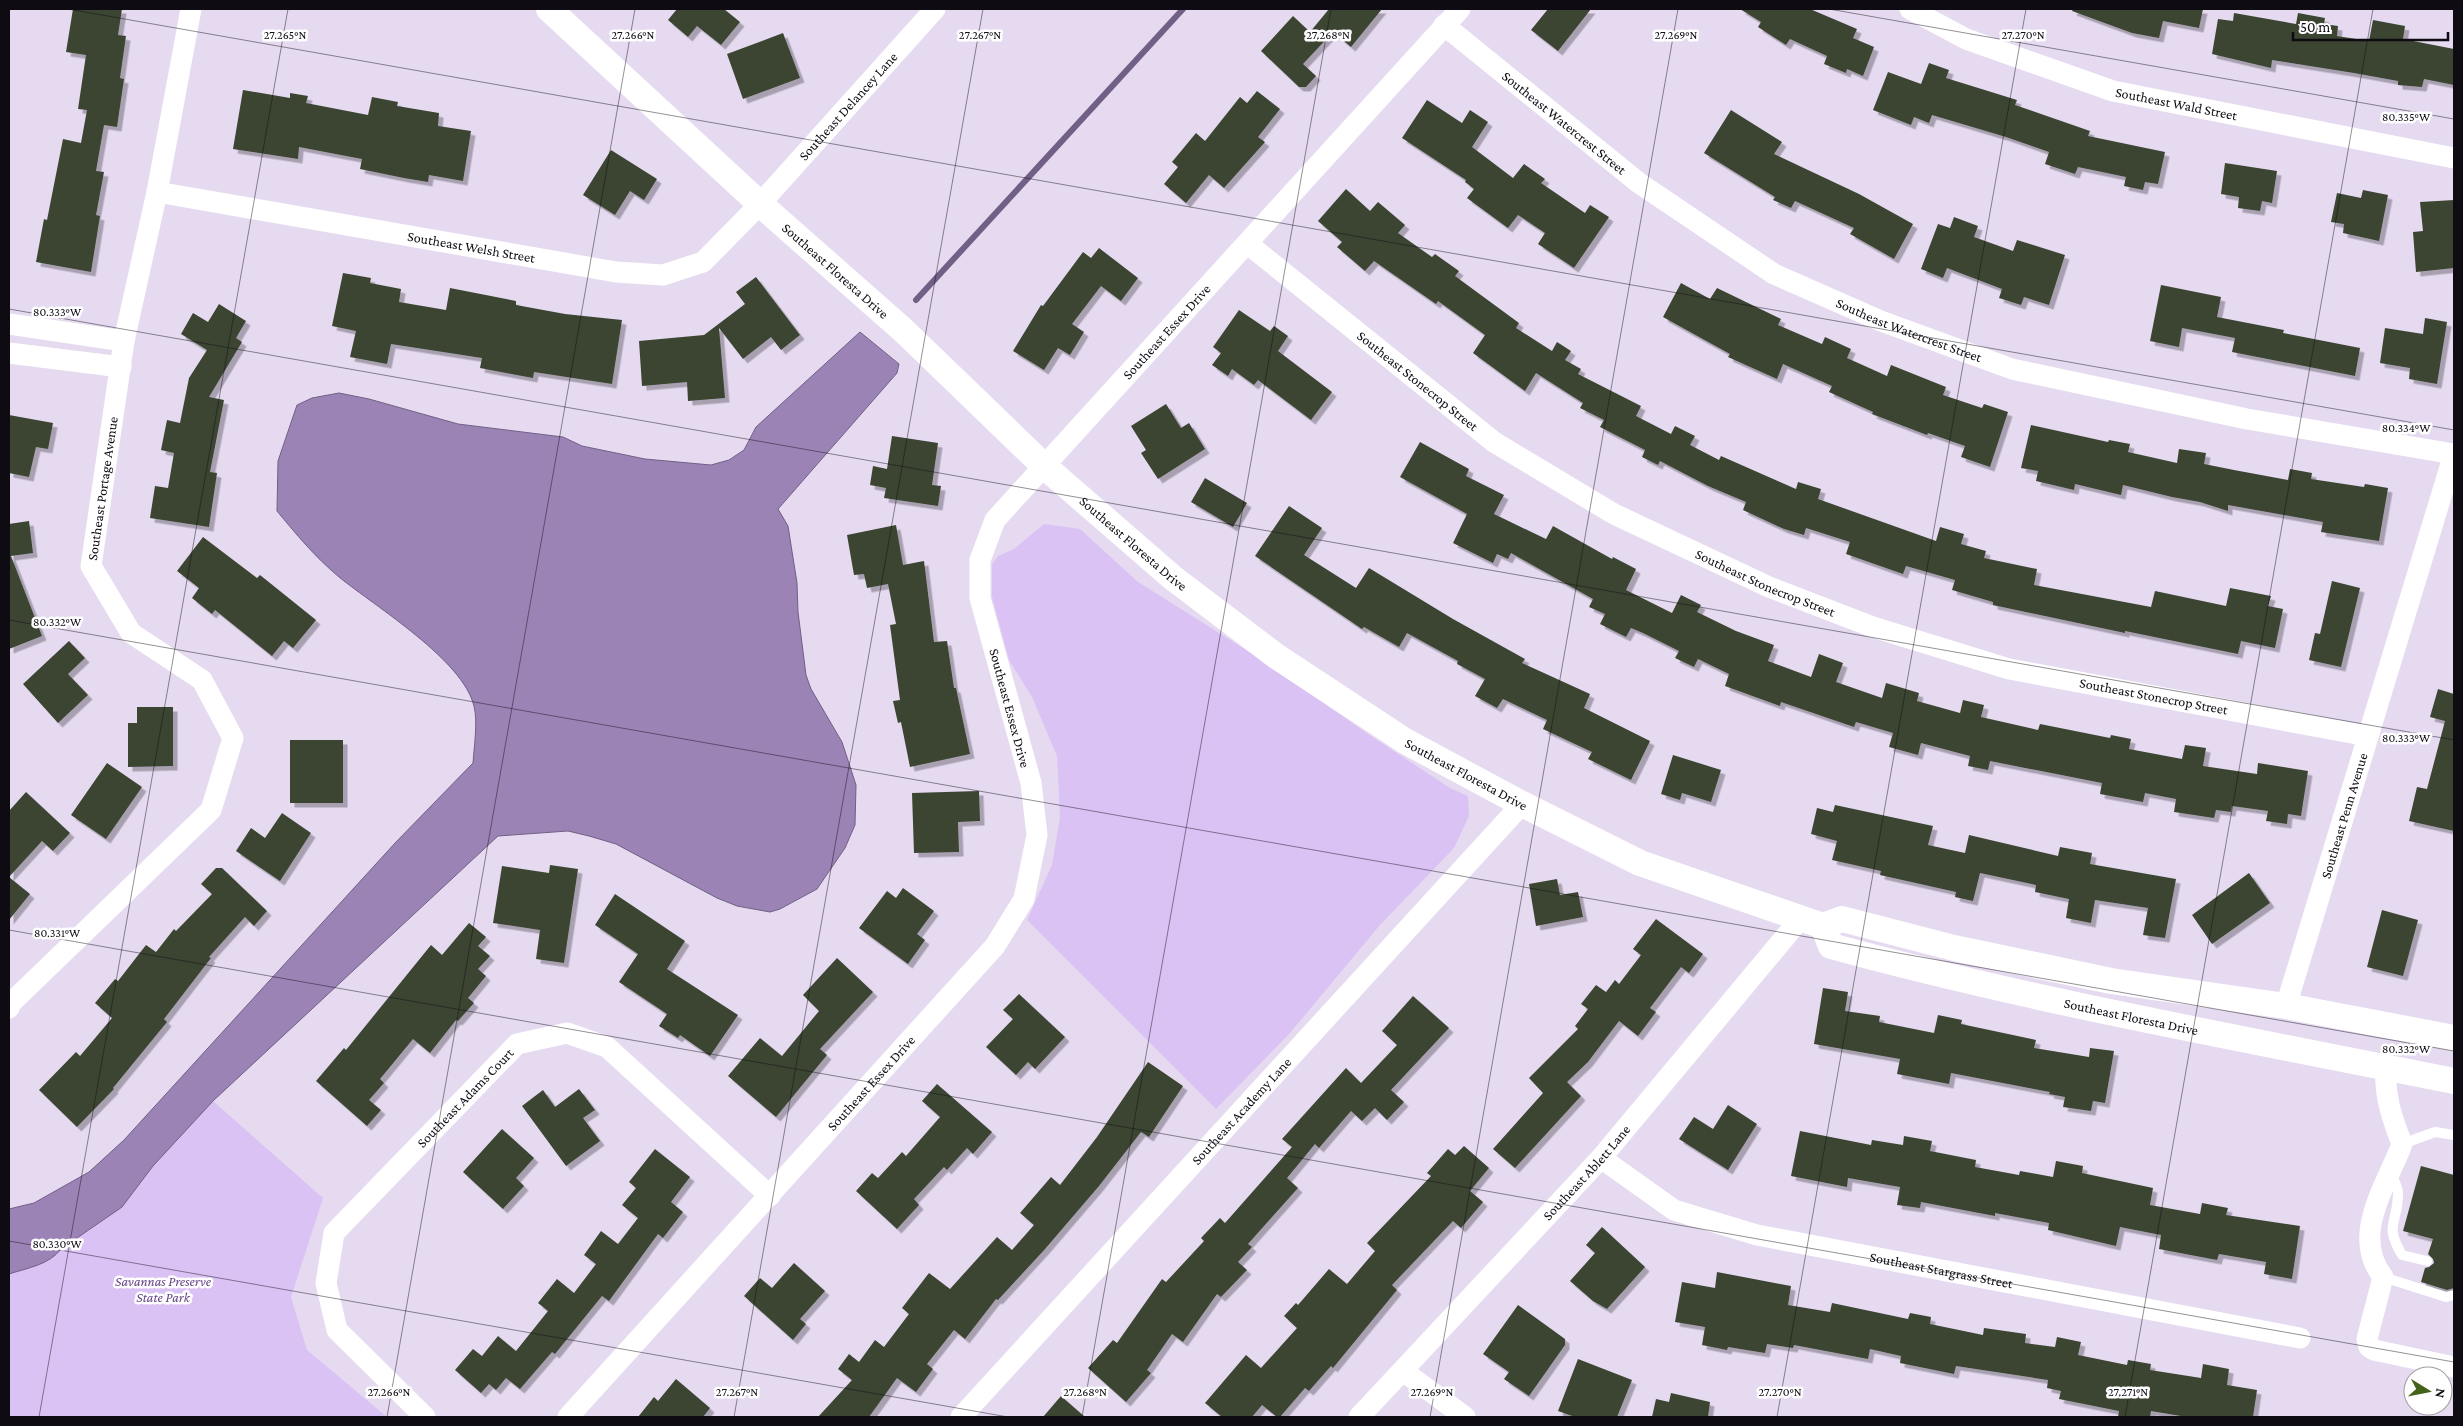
<svg xmlns="http://www.w3.org/2000/svg" width="2463" height="1426" font-family="'Crimson Pro',serif">
<style>
.green{fill:#dbc2f5}
.water{fill:#9c83b6;stroke:#725f85}
.lines{fill:none;stroke-linecap:round;stroke-linejoin:round}
.stream{stroke:#725f85;stroke-width:6}
.building{fill:#3b4533;filter:url(#shadow)}
.service{stroke:#fff;stroke-width:10}
.minor{stroke:#fff;stroke-width:21}
.tertiary{stroke:#fff;stroke-width:26}
.ticks{fill:none;stroke:#0f0b13;stroke-width:1;stroke-opacity:0.45}
.labels{text-anchor:middle;stroke-width:5;stroke-linejoin:round;paint-order:stroke}
.street-label{font-size:14px;fill:#0f0b13;stroke:#fff}
.park-label{font-size:14px;font-style:italic;fill:#664385;stroke:#fff}
.ticks-label{font-size:12px;text-anchor:middle;fill:#0f0b13;stroke:#fff;stroke-width:5;stroke-linejoin:round;paint-order:stroke}
</style>
<defs>
<filter id="shadow"><feDropShadow dx="4.5" dy="4.5" stdDeviation="0" flood-color="#0004"/></filter>
</defs>
<rect width="100%" height="100%" fill="#e5daf0"/>
<path class="green" d="M1044 524 1080 529 1138 582 1259 658 1365 732 1450 788 1468 796 1469 816 1454 848 1380 925 1290 1033 1216 1109 1027 920 1052 865 1060 817 1057 756 1032 697 1009 660 992 597V564L998 556 1014 549Z
M213 1101 323 1198 291 1297 307 1350 387 1417H9V1244Z"/>
<path class="water" d="M860 332 899 364 897 373 778 509 788 526 797 583 798 612 806 675 811 689 842 742 856 785 855 825 845 848 817 889 780 909 770 912 737 906 717 898 616 844 589 836 568 831 498 836 213 1101 153 1166 122 1207 61 1249C49 1265 27 1268 9 1274V1209L34 1203 89 1172 124 1140 396 842 473 763C474 748 478 721 474 706 463 660 376 607 339 577 315 557 296 534 277 511L278 461 297 405 312 398 339 393 369 399 458 424 563 437 582 446 645 459 711 465 729 460 744 450 756 427Z"/>
<g class="lines">
<path class="stream" d="M916 300 1183 9"/>
</g>
<path class="building" d="M73 9H122L118 35 126 36 120 78 124 79 117 127 104 125 96 171 104 172 96 215 100 216 91 272 36 262 44 219 47 220 63 139 81 143 87 110 78 109 86 55 66 52Z
M677 9H724L740 22 721 45 697 26 688 37 668 20Z
M1329 9H1382L1351 47 1333 32 1303 64 1316 76 1306 87H1299L1261 51 1293 16 1310 32Z
M1548 9H1591L1558 51 1531 30Z
M1740 9H1810L1857 29 1853 38 1874 47 1863 76 1847 69 1846 73 1824 64 1827 56 1790 39 1786 45 1758 27 1761 22Z
M2073 9H2203L2199 28 2163 21 2159 38 2132 33 2072 11Z
M2234 13 2296 24 2298 13 2325 18 2324 24 2338 26 2337 36 2369 41 2373 20 2405 26 2403 39 2454 49V85L2424 79 2422 87 2398 85V81L2354 73 2272 60 2271 68 2212 54 2218 19 2233 21Z
M783 33 800 78 743 99 727 54Z
M1929 63 1949 70 1946 78 2017 100 2015 105 2090 131 2088 136 2165 152 2158 184 2145 182 2143 190 2124 186 2126 177 2078 167 2075 174 2045 164 2049 152 2006 137 1932 115 1929 123 1914 117 1911 125 1873 110 1888 72 1921 84Z
M243 90 290 98V93L308 96 306 103 368 115 372 97 398 102 397 106 439 113 438 126 471 131 463 181 429 175 428 182 404 178 360 169 362 159 299 147 298 159 233 149Z
M1257 91 1280 109 1258 137 1265 142 1224 188 1209 175 1186 203 1164 184 1178 167 1172 162 1196 133 1205 141 1240 97 1247 103Z
M1427 100 1462 123 1470 110 1488 122 1472 147 1513 178 1524 164 1545 179 1541 183 1585 213 1590 205 1609 217 1574 268 1538 244 1545 233 1518 215 1508 228 1467 198 1474 189 1465 182 1466 180 1402 138Z
M1731 110 1782 142 1774 154 1859 194 1913 224 1894 259 1850 234 1854 228 1795 201 1791 208 1773 200 1775 197 1704 153Z
M611 150 657 179 644 200 630 191 615 215 583 195Z
M2225 163 2277 171 2272 203 2262 201 2260 211 2238 208 2239 197 2221 194Z
M1346 189 1370 211 1378 202 1405 225 1398 233 1432 257 1435 254 1459 271 1455 276 1519 323 1516 328 1552 351 1557 342 1571 351 1565 360 1581 369 1578 374 1641 406 1636 416 1671 434 1675 426 1695 436 1690 445 1719 460 1721 456 1796 489 1798 482 1821 489 1818 499 1936 541 1940 527 1964 534 1961 544 1986 551 1984 558 2037 569 2034 585 2151 607 2155 591 2226 606 2230 588 2271 596 2268 606 2283 609 2275 648 2241 641 2238 654 2125 631V633L1993 605V602L1952 590 1955 580 1906 566 1903 574 1846 554 1850 542 1806 528 1804 535 1784 529 1743 510 1746 502 1708 486 1660 461 1658 465 1642 457 1645 450 1600 427 1604 420 1580 408 1583 403 1536 373 1525 391 1473 353 1485 335 1438 301 1436 304 1374 261 1365 271 1337 247 1342 242 1318 221Z
M2363 190 2388 195 2379 241 2343 233 2344 224 2331 222 2337 193 2361 198Z
M2454 200V268L2416 272 2413 232 2423 231 2420 202Z
M1954 217 1978 226 1974 237 2013 251 2017 240 2065 255 2049 305 2024 297 2021 305 1999 298 2002 289 1947 268 1943 278 1921 269 1938 224 1950 228Z
M1099 248 1138 278 1121 301 1101 286 1072 324 1084 332 1070 355 1058 348 1044 370 1013 351 1041 305 1043 306 1083 252 1091 258Z
M343 273 371 278 370 283 401 289 399 302 446 310 450 288 516 301V305L565 314 622 320 612 384 534 372 533 378 480 368 482 358 391 344 387 364 350 357 356 331 332 326Z
M756 277 800 335 781 350 771 337 743 359 719 328 725 398 688 401 687 382 642 386 639 341 704 335 745 304 736 292Z
M1681 283 1710 299 1717 288 1781 319 1778 325 1822 344 1825 337 1851 349 1847 358 1887 376 1891 365 1946 387 1943 395 1982 408 1984 404 2008 412 1990 467 1961 457 1965 446 1928 433 1927 435 1872 414 1873 412 1829 392 1832 386 1783 364 1777 379 1728 357 1730 354 1663 317Z
M2161 285 2221 297 2217 317 2284 330 2283 333 2360 348 2355 376 2232 352 2235 338 2182 328 2179 347 2150 341Z
M219 304 246 321 236 338 242 342 209 397 224 400 210 472 217 473 209 527 150 518 155 486 168 488 174 453 161 450 167 420 180 423 189 378 207 350 181 334 193 313 208 322Z
M1239 310 1270 331 1274 326 1288 336 1278 351 1332 392 1311 420 1258 380 1254 385 1232 369 1228 376 1212 365 1221 353 1213 347Z
M2425 318 2447 322 2437 384 2409 379 2410 368 2380 363 2385 328 2423 334Z
M1166 404 1181 428 1189 423 1205 449 1158 479 1141 453 1146 450 1131 426Z
M9 415 53 423 48 449 36 447 29 477 9 473Z
M2031 425 2108 442 2109 440 2130 444 2128 452 2177 463 2179 449 2206 453 2204 464 2234 470 2288 480 2290 469 2312 473 2311 479 2364 487 2365 484 2388 488 2379 541 2321 532 2323 522 2228 505V511L2200 502 2172 497 2123 485 2121 495 2075 484 2074 490 2036 481 2038 471 2021 468Z
M892 436 938 443 932 485 941 486 938 506 884 498 886 488 870 485 873 466 887 469Z
M1420 442 1469 469 1466 476 1504 495 1494 514 1546 539 1553 526 1612 559 1613 557 1636 569 1626 590 1672 613 1681 595 1701 605 1697 612 1736 631 1774 645 1768 661 1811 677 1819 654 1843 663 1836 682 1882 698 1886 683 1919 693 1917 701 1960 713 1963 700 1984 705 1981 717 2038 730 2040 724 2110 738 2111 735 2131 739 2129 749 2182 759 2185 745 2206 748 2203 766 2257 774 2258 763 2308 771 2301 816 2288 814 2287 824 2266 821 2268 811 2232 806 2231 812 2216 810 2214 818 2174 812 2176 799 2145 793 2143 802 2100 794 2102 783 1990 761 1988 770 1968 766 1970 756 1921 743 1918 755 1889 747 1893 733 1856 722 1854 727 1781 702 1780 706 1725 686 1729 674 1698 659 1694 667 1675 658 1679 651 1643 633 1631 628 1626 637 1600 624 1605 614 1589 607 1593 599 1511 553 1508 559 1497 554 1493 563 1453 543 1467 514 1400 477Z
M1205 478 1247 503 1233 527 1191 502Z
M1289 506 1322 528 1304 555 1356 588 1369 568 1453 619 1525 659 1522 663 1590 694 1584 708 1650 741 1631 780 1588 759 1592 752 1543 729 1547 720 1503 699 1497 708 1475 696 1485 679 1457 664 1458 661 1407 633 1399 647 1364 627 1362 629 1255 556Z
M29 521 33 553 11 556 42 636 9 649V524Z
M896 525 903 565 924 561 934 642 947 641 954 688H956L970 754 910 767 901 722 898 723 893 701 900 700 890 625 896 624 888 584 867 588 864 574 854 575 847 535Z
M203 537 257 578 260 575 316 620 293 648 284 641 272 656 215 610 212 614 192 598 199 588 177 571Z
M2332 581 2360 588 2341 667 2309 660 2315 633 2320 634Z
M69 641 85 658 68 674 88 695 58 723 23 684Z
M2438 689 2454 694V831L2409 821 2417 787 2427 789 2445 721 2430 717Z
M137 707H173V766L128 767V723H137Z
M290 740H343V803H290Z
M1673 755 1721 770 1711 802 1682 793 1680 800 1661 794Z
M107 763 142 787 106 839 71 815Z
M979 791 980 821 958 822 959 852 914 853 912 793Z
M26 792 70 833 53 851 42 841 9 877 30 894 9 920V811Z
M1835 805 1933 826 1928 845 1965 853 1969 835 2058 856 2060 847 2092 853 2090 864 2176 879 2165 938 2143 935 2148 908 2095 900 2091 923 2066 918 2069 899 2035 892 2036 885 1980 873 1973 901 1955 897 1956 892 1880 875 1881 871 1832 860 1837 841 1811 834 1817 808 1833 812Z
M282 813 311 833 280 881 236 851 251 828 265 838Z
M550 865 578 869 564 963 536 959 540 930 493 923 502 866 549 873Z
M216 868H222L267 911 254 926 245 917 209 957 211 958 164 1019 167 1022 113 1088 114 1089 77 1127 39 1090 76 1052 80 1056 112 1018 95 1003 115 979 118 981 146 945 156 952 174 929 176 931 212 894 201 884Z
M2249 873 2270 903 2212 944 2192 915Z
M1557 879 1560 895 1578 892 1583 917 1536 926 1529 884Z
M903 888 934 911 917 934 925 940 908 964 859 928 887 891 896 898Z
M615 894 685 941 667 969 738 1015 710 1056 680 1035 678 1038 659 1026 667 1014 619 982 638 954 595 925Z
M2382 910 2418 920 2403 976 2367 967Z
M1656 919 1703 954 1689 973 1681 967 1650 1008 1656 1012 1638 1036 1619 1021 1588 1062 1567 1082 1581 1096 1515 1168 1493 1149 1543 1093 1529 1078 1578 1029 1575 1026 1588 1009 1581 1004 1596 985 1606 992 1615 980 1619 984 1641 955 1633 949Z
M469 923 486 937 478 946 490 956 478 969 486 976 468 998 474 1003 458 1021 456 1020 430 1053 413 1039 380 1079 384 1083 369 1100 381 1110 367 1126 316 1081 344 1048 346 1050 431 945 442 955Z
M837 958 873 992 820 1049 827 1055 776 1117 728 1076 760 1038 782 1056 819 1011 803 995Z
M1823 988 1848 992 1845 1011 1880 1016 1879 1022 1934 1033 1938 1015 1962 1020 1961 1024 2036 1040 2034 1048 2089 1057 2090 1048 2114 1051 2105 1103 2093 1101 2091 1111 2063 1107 2065 1097 2049 1094 2050 1092 1951 1073 1949 1084 1897 1074 1900 1059 1814 1044Z
M1019 994 1065 1037 1035 1069 1028 1062 1016 1075 986 1047 1013 1019 1003 1010Z
M1413 996 1449 1028 1391 1090 1404 1102 1387 1120 1375 1108 1362 1121 1351 1111 1319 1148 1315 1144 1287 1178 1298 1188 1248 1244 1252 1247 1238 1262 1247 1270 1221 1297 1217 1294 1183 1342 1172 1334 1147 1370 1151 1373 1126 1402 1088 1368 1113 1340 1117 1343 1162 1279 1166 1282 1204 1241 1201 1238 1220 1218 1225 1223 1292 1147 1282 1139 1346 1068 1361 1083 1397 1045 1382 1031Z
M1148 1062 1183 1086 1149 1137 1141 1132 1099 1186 1045 1249 998 1300 996 1299 965 1339 954 1330 927 1364 933 1369 916 1392 897 1378 869 1417H818L852 1380 838 1369 849 1354 859 1362 875 1340 884 1347 909 1314 902 1308 929 1273 950 1289 997 1237 1012 1250 1034 1225 1020 1213 1051 1177 1060 1185 1097 1137Z
M937 1084 992 1132 973 1154 967 1148 947 1170 944 1167 914 1199 919 1205 897 1229 856 1191 872 1173 878 1178 902 1152 906 1156 940 1117 922 1101Z
M579 1089 595 1110 583 1118 600 1141 566 1166 522 1106 543 1090 555 1107Z
M1728 1105 1757 1124 1728 1170 1679 1139 1694 1117 1713 1129Z
M502 1129 534 1158 516 1178 524 1186 503 1209 463 1172Z
M1800 1131 1871 1145 1872 1140 1903 1145 1904 1136 1932 1141 1930 1151 1976 1160 1975 1167 2019 1175 2020 1171 2053 1177 2056 1161 2083 1166 2082 1173 2153 1188 2150 1205 2200 1214 2202 1203 2228 1208 2226 1215 2300 1226 2292 1279 2264 1274 2266 1262 2219 1254 2217 1260 2159 1249 2161 1235 2120 1227 2116 1246 2048 1230 2049 1223 1995 1213V1216L1921 1202 1920 1208 1897 1205 1900 1187 1848 1178 1847 1187 1791 1176Z
M1464 1146 1489 1168 1470 1191 1483 1202 1461 1228 1453 1221 1392 1285 1397 1290 1333 1368 1331 1366 1309 1391 1305 1388 1280 1417H1277L1262 1405 1252 1417H1222L1205 1403 1246 1355 1261 1368 1297 1328 1284 1316 1296 1303 1298 1305 1329 1269 1347 1284 1375 1251 1367 1243 1431 1176 1427 1173 1448 1149 1455 1155Z
M655 1149 690 1177 671 1202 683 1212 663 1238 658 1234 609 1301 602 1296 555 1354 552 1352 520 1389 506 1378 496 1390 489 1384 481 1393 455 1370 473 1349 482 1356 498 1336 516 1351 548 1311 538 1303 557 1279 574 1293 596 1264 584 1255 601 1231 618 1244 638 1218 622 1205 636 1188 629 1182Z
M2421 1166 2454 1175V1288L2447 1290 2421 1282 2425 1268 2429 1267 2434 1263 2433 1259 2428 1254 2433 1239 2403 1231Z
M1602 1227 1645 1267 1607 1309 1593 1301 1570 1281 1595 1253 1586 1245Z
M794 1263 825 1291 800 1319 806 1324 793 1340 744 1296 760 1278 772 1288Z
M1717 1272 1791 1286 1788 1305 1830 1312 1832 1303 1908 1319 1910 1313 1931 1317 1930 1324 1983 1335 1984 1328 2026 1334 2025 1343 2055 1347 2057 1337 2081 1342 2078 1355 2127 1365 2128 1360 2151 1364 2150 1370 2201 1378 2203 1364 2229 1369 2227 1385 2257 1390 2253 1417H2187L2151 1411 2150 1417H2118L2119 1411 2059 1399 2061 1391 2047 1388 2048 1380 1956 1366 1954 1374 1900 1363 1901 1356 1870 1349 1868 1359 1794 1345 1793 1348 1767 1344 1765 1353 1728 1347 1727 1350 1702 1345 1705 1327 1675 1322 1682 1282 1715 1288Z
M1518 1305 1565 1339V1345L1529 1396 1504 1379 1509 1372 1483 1354Z
M1578 1359 1632 1380 1617 1417H1575L1558 1411Z
M676 1379 710 1408 703 1417H638L654 1397 658 1401Z
M1671 1393 1710 1402 1708 1417H1652L1656 1399 1669 1402Z
M1061 1396 1085 1417H1043Z"/>
<g class="lines">
<path class="service" d="M2402 1144 2435 1132 2454 1135
M2391 1173C2393 1179 2399 1188 2398 1195 2397 1226 2384 1224 2402 1255L2427 1261
M2383 1277 2446 1297 2454 1295"/>
<g class="minor">
<path id="s1" d="M1910 9 1966 39 2113 91 2454 158"/>
<path id="s2" d="M1444 25 1639 183 1774 274 1881 321 2012 369 2247 419 2454 454"/>
<path id="s3" d="M157 192 616 272 663 275 703 262 760 204 935 9"/>
<path id="s4" d="M1248 244 1494 442 1614 514 1769 587 1873 627 2009 669 2368 736"/>
<path d="M9 324 124 341"/>
<path d="M9 353 121 367"/>
<path id="s5" d="M2286 1006 2454 454"/>
<path id="s6" d="M9 1008 11 1003 211 810 233 738 202 680 131 633 91 566 124 341 157 192 191 9"/>
<path d="M2386 1067C2384 1096 2392 1118 2402 1144 2387 1185 2350 1235 2383 1277L2367 1339 2369 1347 2374 1350 2454 1367"/>
<path id="s7" d="M1601 1158 1674 1210 1757 1235 2300 1338"/>
<path d="M1403 1371 1465 1417"/>
<path id="s8" d="M425 1417 337 1330 326 1283 334 1233 517 1044 567 1033 607 1047 770 1196"/>
<path id="s9" d="M568 1417 995 946 1024 899 1037 835 1031 783 980 598V560L995 520 1460 9"/>
<path id="s10" d="M961 1417 1522 804"/>
<path id="s11" d="M1359 1417 1601 1158 1801 918"/>
</g>
<g class="tertiary">
<path id="s12" d="M549 9 760 204 903 330 1044 466 1173 578 1276 656 1405 741 1522 804 1640 863 1823 926 1842 919 1954 948 2111 981 2286 1006 2454 1038"/>
<path id="s13" d="M1823 926 1831 946C2036 1002 2246 1039 2454 1081"/>
</g>
</g>
<path class="ticks" d="M68 9 2454 430M1829 9 2454 119M9 309 2454 740M9 620 2454 1051M9 930 2454 1362M9 1241 1008 1417M39 1417 288 9M387 1417 635 9M734 1417 983 9M1082 1417 1331 9M1430 1417 1678 9M1777 1417 2026 9M2125 1417 2373 9"/>
<g class="labels">
<g class="street-label">
<text dy="5" stroke="none"><textPath href="#s1" startOffset="284">Southeast Wald Street</textPath></text>
<text dy="5" stroke="none"><textPath href="#s3" startOffset="768">Southeast Delancey Lane</textPath></text>
<text dy="5" stroke="none"><textPath href="#s2" startOffset="155">Southeast Watercrest Street</textPath></text>
<text dy="5" stroke="none"><textPath href="#s3" startOffset="319">Southeast Welsh Street</textPath></text>
<text dy="5" stroke="none"><textPath href="#s12" startOffset="388">Southeast Floresta Drive</textPath></text>
<text dy="5" stroke="none"><textPath href="#s2" startOffset="560">Southeast Watercrest Street</textPath></text>
<text dy="5" stroke="none"><textPath href="#s9" startOffset="1336">Southeast Essex Drive</textPath></text>
<text dy="5" stroke="none"><textPath href="#s4" startOffset="218">Southeast Stonecrop Street</textPath></text>
<text dy="5" stroke="none"><textPath href="#s6" startOffset="666">Southeast Portage Avenue</textPath></text>
<text dy="5" stroke="none"><textPath href="#s12" startOffset="792">Southeast Floresta Drive</textPath></text>
<text dy="5" stroke="none"><textPath href="#s4" startOffset="622">Southeast Stonecrop Street</textPath></text>
<text dy="5" stroke="none"><textPath href="#s4" startOffset="1028">Southeast Stonecrop Street</textPath></text>
<text transform="translate(1010 708) rotate(75)" y="5">Southeast Essex Drive</text>
<text dy="5" stroke="none"><textPath href="#s12" startOffset="1198">Southeast Floresta Drive</textPath></text>
<text dy="5" stroke="none"><textPath href="#s5" startOffset="199">Southeast Penn Avenue</textPath></text>
<text dy="5" stroke="none"><textPath href="#s13" startOffset="330">Southeast Floresta Drive</textPath></text>
<text dy="5" stroke="none"><textPath href="#s9" startOffset="451">Southeast Essex Drive</textPath></text>
<text dy="5" stroke="none"><textPath href="#s8" startOffset="411">Southeast Adams Court</textPath></text>
<text dy="5" stroke="none"><textPath href="#s10" startOffset="415">Southeast Academy Lane</textPath></text>
<text dy="5" stroke="none"><textPath href="#s11" startOffset="334">Southeast Ablett Lane</textPath></text>
<text dy="5" stroke="none"><textPath href="#s7" startOffset="364">Southeast Stargrass Street</textPath></text>
</g>
<g class="park-label">
<text x="163" y="1286">Savannas Preserve<tspan x="163" dy="16">State Park</tspan></text>
</g>
</g>
<g class="ticks-label">
<text x="285" y="39">27.265°N</text>
<text x="633" y="39">27.266°N</text>
<text x="980" y="39">27.267°N</text>
<text x="1328" y="39">27.268°N</text>
<text x="1676" y="39">27.269°N</text>
<text x="2023" y="39">27.270°N</text>
<text x="2406" y="121">80.335°W</text>
<text x="57" y="316">80.333°W</text>
<text x="2406" y="432">80.334°W</text>
<text x="57" y="626">80.332°W</text>
<text x="2406" y="742">80.333°W</text>
<text x="57" y="937">80.331°W</text>
<text x="2406" y="1053">80.332°W</text>
<text x="57" y="1248">80.330°W</text>
<text x="389" y="1396">27.266°N</text>
<text x="737" y="1396">27.267°N</text>
<text x="1085" y="1396">27.268°N</text>
<text x="1432" y="1396">27.269°N</text>
<text x="1780" y="1396">27.270°N</text>
<text x="2128" y="1396">27.271°N</text>
</g>
<rect width="2463" height="1426" fill="none" stroke="#0f0b13" stroke-width="20"/>
<g transform="translate(2428 1391) rotate(100)"><circle r="24" fill="#ffffff" stroke="#9f9da1"/>
<path d="M0-4L9 19L0 12L-9 19Z" fill="#436318"/>
<text y="-8" font-size="14" font-weight="bold" text-anchor="middle" fill="#0f0b13">N</text>
</g>
<path d="M2293 32v8h155v-8" fill="none" stroke="#0f0b13" stroke-width="2.5"/>
<text x="2300" y="32" font-size="15" fill="#0f0b13" stroke="#ffffff" stroke-width="4" paint-order="stroke">50 m</text>
</svg>
